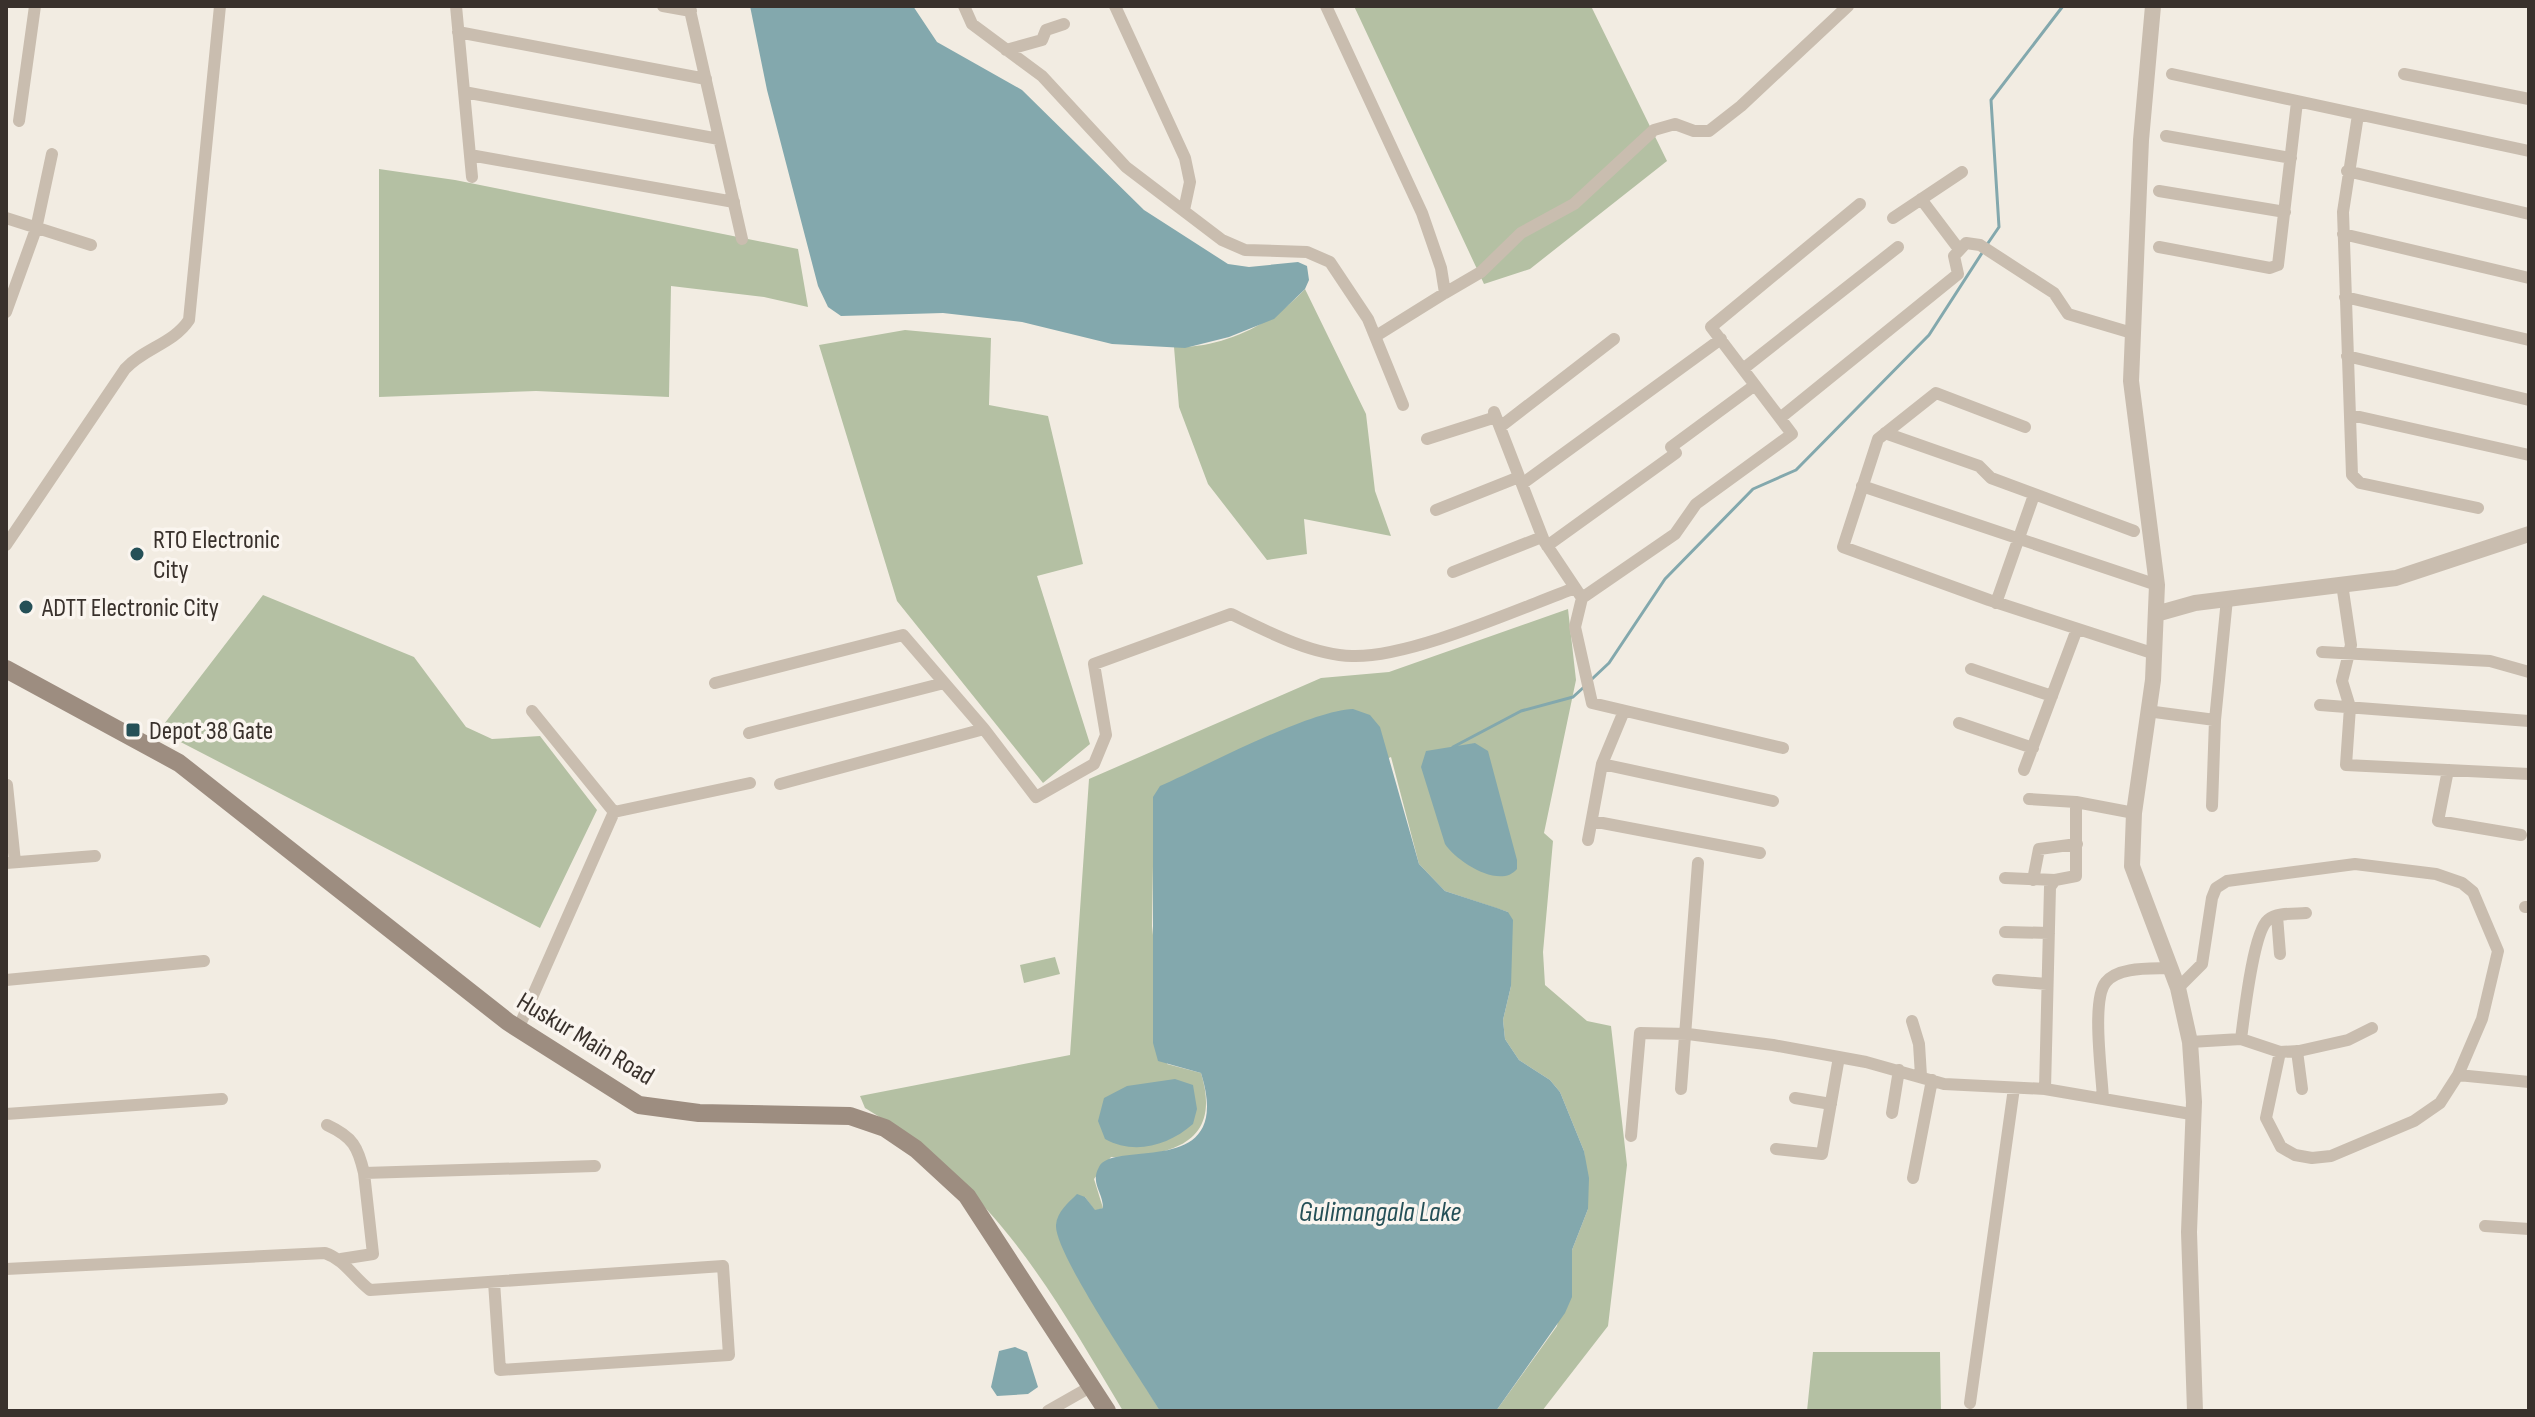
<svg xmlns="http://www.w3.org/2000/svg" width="2535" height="1417" font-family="'Sofia Sans Condensed',sans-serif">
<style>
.green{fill:#b4c0a3}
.water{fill:#83a8ad}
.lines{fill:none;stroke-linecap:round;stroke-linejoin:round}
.stream{stroke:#83a8ad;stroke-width:3}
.minor{stroke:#c9bdaf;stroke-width:12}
.tertiary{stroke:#c9bdaf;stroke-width:16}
.secondary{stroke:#9d8d80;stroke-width:18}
.poi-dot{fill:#255057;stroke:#faf5ef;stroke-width:3}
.labels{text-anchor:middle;stroke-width:7;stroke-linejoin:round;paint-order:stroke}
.poi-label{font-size:26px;fill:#39312c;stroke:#faf5ef;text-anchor:start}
.street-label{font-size:26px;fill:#39312c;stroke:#faf5ef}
.water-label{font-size:28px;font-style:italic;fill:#255057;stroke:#faf5ef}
</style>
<rect width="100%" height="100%" fill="#f2ece2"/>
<path class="green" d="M1354 6H1591L1667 161 1530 269 1484 284Z
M379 169 455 180 798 249 808 307 764 297 671 286 669 397 536 391 379 397Z
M1305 289 1366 414 1375 491 1391 536 1304 519 1307 554 1267 560 1208 484 1179 407 1174 347C1222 349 1273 324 1305 289Z
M905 330 991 338 989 405 1048 416 1083 564 1037 576 1090 744 1043 783 897 601 819 345Z
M263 595 414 657 466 727 492 739 540 736 597 810 540 928 169 736 161 728Z
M1568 609 1576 680 1544 833 1553 841 1543 952 1545 985 1587 1021 1611 1026 1627 1165 1608 1326 1542 1411H1496L1557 1326 1572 1250 1588 1209 1584 1151 1560 1092 1550 1080 1519 1060 1505 1039 1503 1020 1511 986 1508 912 1445 891 1419 864 1391 757 1153 866 1152 926 1167 1064 1201 1073C1223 1145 1169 1156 1111 1157L1094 1179 1103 1208 1095 1211 1085 1197 1066 1254 1160 1411H1123C1049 1287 993 1186 865 1108L860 1096 1070 1055 1089 779 1321 678 1389 672Z
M1055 957 1060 974 1024 983 1020 965Z
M1813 1352H1940L1941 1411H1807Z"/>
<path class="water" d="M750 6H913L937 42 1022 90 1144 210 1228 264 1249 267 1298 262 1307 266 1309 280 1305 289 1274 319 1229 337 1185 348 1112 344 1022 322 943 313 841 316 828 307 818 286 767 90Z
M1353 709 1370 715 1380 727 1419 864 1445 891 1497 908 1508 912 1513 920 1511 986 1503 1020 1505 1039 1519 1060 1550 1080 1560 1092 1584 1151 1589 1178 1588 1209 1572 1250V1297L1565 1313 1496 1411H1160C1141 1379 1054 1253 1056 1225 1057 1212 1068 1203 1077 1194L1085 1197 1095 1210 1103 1208C1103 1192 1090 1183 1099 1167 1114 1138 1235 1182 1201 1073L1158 1061 1153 1043V797L1160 786C1206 766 1308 711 1353 709Z
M1475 743 1488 751 1517 860V869C1500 890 1456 861 1445 844L1421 767 1426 751Z
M1175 1079 1193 1085 1197 1109 1193 1124C1168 1146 1134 1155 1105 1139L1098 1121 1104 1098 1127 1086Z
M1015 1347 1027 1352 1038 1387 1028 1394 997 1396 991 1387 999 1351Z"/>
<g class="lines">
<path class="stream" d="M1986 246 1999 227 1991 100 2063 6
M1592 679 1609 663 1665 579 1753 489 1796 470 1929 335 1982 253
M1453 747 1521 711 1573 697 1584 687"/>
<path class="minor" d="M456 6 472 177
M663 6 691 11
M689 6 742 239
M964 6 972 24 1042 76 1126 167 1222 240 1245 250 1307 252 1330 262 1368 319 1403 405
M1115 6 1185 158 1190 182 1184 210
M1326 6 1422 213 1441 268 1445 293 1481 272 1521 233 1574 204 1654 130 1675 124 1694 131H1709L1741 106 1848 6
M458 32 706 79
M1006 50 1042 40 1046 30 1064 24
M2172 74 2529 151
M2404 74 2529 99
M464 92 719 139
M2358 115 2343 212 2352 475 2360 483 2478 508
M19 121 35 6
M2166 136 2291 158
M470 155 734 202
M2347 171 2529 214
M2159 191 2285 212
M1921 199 1958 248
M6 218 91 245
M1893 218 1962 172
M2343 234 2529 278
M2159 247 2270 268 2278 265 2297 102
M2345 297 2529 340
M6 312 36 229 52 154
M1376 336 1445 293
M2347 356 2529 400
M1743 369 1898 247
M1494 412 1544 541 1582 598 1675 534 1696 504 1792 434 1711 327 1860 204
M2351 415 2529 455
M1780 418 1958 274 1954 256 1966 243 1980 245 2054 293 2068 314 2132 333
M1500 427 1614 339
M2025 427 1936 393 1878 439 1843 547 1989 600 2152 653
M1885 433 1979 466 1991 478 2134 531
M1427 439 1496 417
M1522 484 1721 339
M1862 486 2157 585
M1436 510 1519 477
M6 545 125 369C144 348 173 344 189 320L220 6
M1547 546 1676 453 1671 447 1755 385
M1453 572 1542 537
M2342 584 2351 645 2342 681 2350 707 2346 765 2529 774
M1582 598 1575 627 1592 703 1783 748
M1996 603 2034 495
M2322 652 2490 661 2529 672
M1971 669 2052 696
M715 683 903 635 984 729
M2320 705 2529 721
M532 711 614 812 750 783
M2147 711 2215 720
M1959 723 2033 748
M749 733 944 683
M1602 764 1773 801
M2024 770 2077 629
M2448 770 2438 821 2521 835
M780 784 984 729 1036 797 1094 764 1106 735 1094 664 1231 614C1266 631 1312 655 1352 656 1410 658 1518 609 1575 588
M7 785 15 862
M2029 799 2076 802 2134 813
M2212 806 2215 720 2227 599
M1592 821 1760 853
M1588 840 1602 764 1624 711
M6 863 95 856
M2005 878 2055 880 2076 876V802
M2033 880 2039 849 2077 844
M2525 907H2529
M2277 916 2280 954
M2005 932 2049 933
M6 980 204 961
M1998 980 2047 984
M2178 988 2202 964 2212 898 2216 888 2227 881 2355 864 2436 874 2462 883 2473 892 2498 951 2482 1019 2458 1075 2440 1103 2414 1121 2331 1156 2312 1158 2295 1155 2281 1147 2266 1118 2280 1052
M1912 1021 1919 1044 1921 1076
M518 1029 614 812
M2241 1039C2244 1017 2253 932 2268 920 2277 912 2295 914 2306 913
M2190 1042 2241 1039 2280 1052 2299 1051 2348 1040 2372 1028
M2297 1051 2302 1089
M2458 1075 2529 1082
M1681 1089 1698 863
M2045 1089 2050 887 2055 880
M1795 1098 1831 1104
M2103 1099C2102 1075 2091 999 2106 982 2119 966 2152 969 2171 968
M1892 1113 1899 1070
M6 1114 222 1099
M327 1125C353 1137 358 1147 364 1173
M1631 1136 1640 1033 1688 1034 1773 1045 1866 1062 1944 1084 2045 1089 2191 1114
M1776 1149 1822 1154 1839 1057
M1913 1178 1932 1080
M2485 1226 2529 1229
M341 1259 373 1254 364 1173 595 1166
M6 1269 325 1253C345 1260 353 1277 370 1290L723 1266 729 1355 500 1370 494 1282
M1970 1403 2014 1088
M1048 1411 1092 1386"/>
<path class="tertiary" d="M2153 6 2141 140 2131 381 2157 585 2153 680 2134 813 2132 866 2178 988 2190 1042 2194 1102 2189 1232 2195 1411
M2156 614 2195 603 2396 578 2529 534"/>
<path class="secondary" d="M6 669 179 763 508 1022 639 1105 699 1113 850 1116 885 1128 916 1149 967 1196 1107 1411"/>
</g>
<g class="poi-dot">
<circle cx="137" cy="554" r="8"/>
<circle cx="26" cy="607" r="8"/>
<rect x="125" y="722" width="16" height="16" rx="4"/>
</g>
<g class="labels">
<g class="poi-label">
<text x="153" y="548">RTO Electronic<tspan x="153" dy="30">City</tspan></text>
<text x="42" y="616">ADTT Electronic City</text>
<text x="149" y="739">Depot 38 Gate</text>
</g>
<g class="street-label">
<text transform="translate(586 1038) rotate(31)" y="9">Huskur Main Road</text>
</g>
<g class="water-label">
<text x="1380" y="1221">Gulimangala Lake</text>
</g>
</g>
<rect width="2535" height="1417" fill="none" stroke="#39312c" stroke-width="16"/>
</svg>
